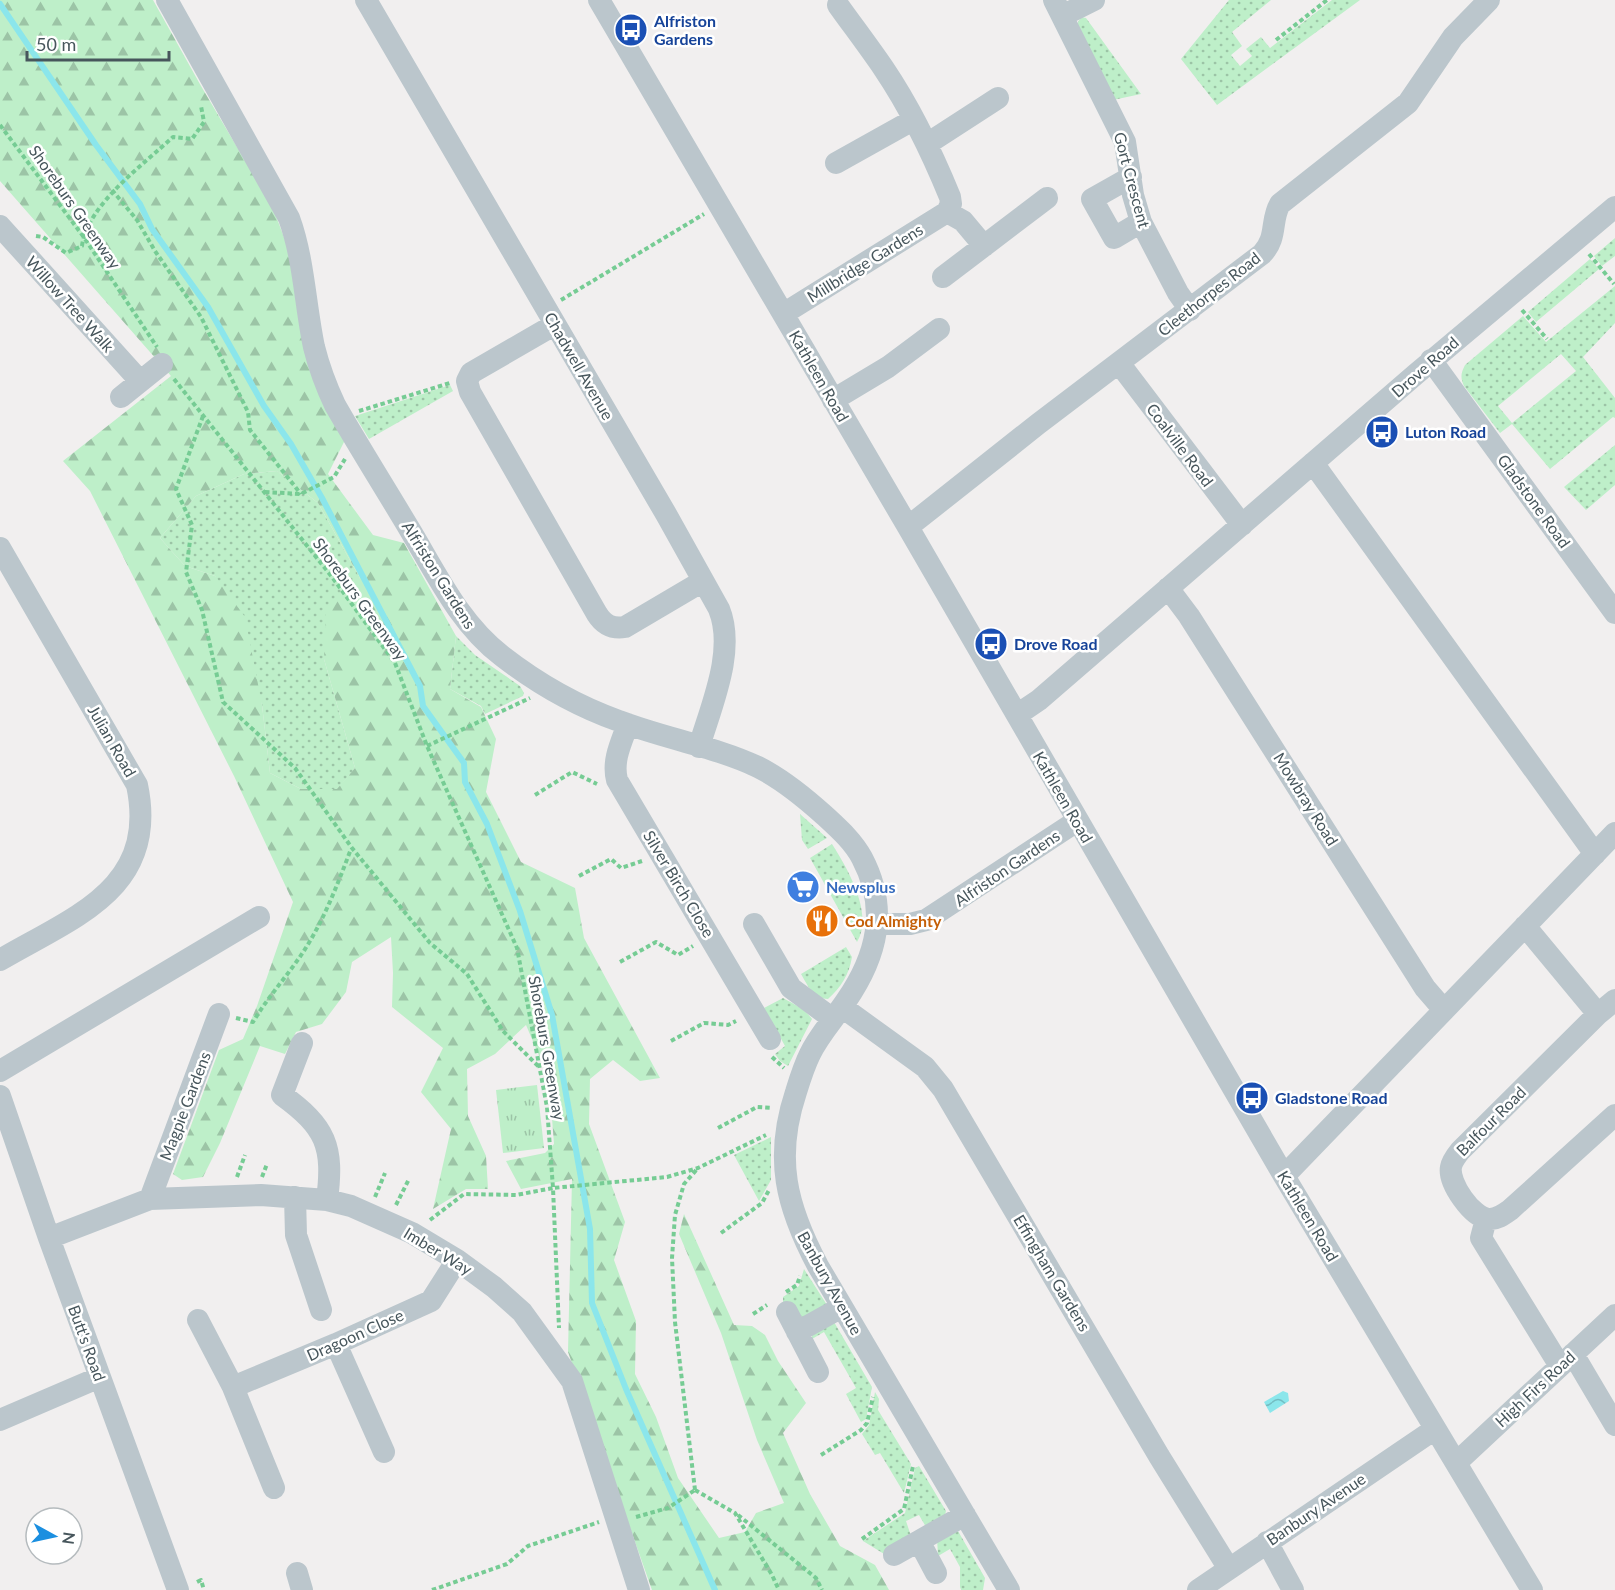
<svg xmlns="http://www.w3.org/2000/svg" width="1615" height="1590" font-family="Lato,sans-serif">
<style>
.grass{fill:url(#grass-dots);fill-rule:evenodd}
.forest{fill:url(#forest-firs);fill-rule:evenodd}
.park{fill:url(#park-tufts)}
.water{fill:url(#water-waves)}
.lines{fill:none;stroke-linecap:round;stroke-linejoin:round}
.stream{stroke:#8be6eb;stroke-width:6}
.path{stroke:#76cc94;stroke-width:4;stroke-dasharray:4.5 3;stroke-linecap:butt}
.minor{stroke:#bbc6cc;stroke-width:22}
.labels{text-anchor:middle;stroke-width:5;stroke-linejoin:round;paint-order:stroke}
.transit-label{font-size:16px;font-weight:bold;fill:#164399;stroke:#fff;text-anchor:start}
.street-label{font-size:16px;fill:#47565c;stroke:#fff}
.shop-label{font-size:16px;font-weight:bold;fill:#366cbe;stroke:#fff;text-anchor:start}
.food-label{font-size:16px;font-weight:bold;fill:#c56008;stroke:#fff;text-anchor:start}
</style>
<defs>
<pattern id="grass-dots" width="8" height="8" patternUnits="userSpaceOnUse" patternTransform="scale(1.5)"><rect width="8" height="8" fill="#beefc9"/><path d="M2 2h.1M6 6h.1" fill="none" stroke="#9cc4a6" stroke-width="1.8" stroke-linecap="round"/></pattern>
<pattern id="forest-firs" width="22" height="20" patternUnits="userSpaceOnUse" patternTransform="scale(1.5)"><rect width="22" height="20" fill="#beefc9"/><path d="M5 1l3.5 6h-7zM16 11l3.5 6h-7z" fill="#9cc4a6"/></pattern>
<pattern id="park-tufts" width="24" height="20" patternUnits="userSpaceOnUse" patternTransform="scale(1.5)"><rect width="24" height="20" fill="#beefc9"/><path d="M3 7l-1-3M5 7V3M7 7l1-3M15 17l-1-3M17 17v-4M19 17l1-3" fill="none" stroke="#9cc4a6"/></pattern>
<pattern id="water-waves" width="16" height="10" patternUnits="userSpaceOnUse" patternTransform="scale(1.5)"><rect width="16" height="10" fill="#8be6eb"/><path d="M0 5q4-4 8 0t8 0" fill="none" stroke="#73bdc2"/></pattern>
</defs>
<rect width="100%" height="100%" fill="#f1efef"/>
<path class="grass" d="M1229 0H1271L1232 32 1242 46 1231 55 1240 66 1252 56 1246 49 1261 37 1270 48 1332 0H1360L1217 105 1181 59Z
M1081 17 1086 18 1141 94 1113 100 1077 30 1078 22Z
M1615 238V256L1602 266 1594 256Z
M1590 259 1599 269 1536 322 1528 312Z
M1615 286V323L1583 357 1615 398V418L1613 417 1550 469 1512 424 1500 433 1464 386C1460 377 1461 373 1465 365L1523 316 1546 342ZM1561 354 1576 371 1512 423 1498 406Z
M450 385 453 391 369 439 355 416Z
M1615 445V485L1586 510 1564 487Z
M277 471 318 503 360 578 324 659 355 768 337 790 301 789 270 773 262 705 215 576 185 566 160 538 196 496 244 474Z
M456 636 475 655 520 686 524 693 523 696 485 714 481 706 450 689Z
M800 814 827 838 808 849 802 840Z
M832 844C848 869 874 914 857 942L810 858Z
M846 947 852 957C849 975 841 987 828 999 813 998 808 986 801 974Z
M783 998C794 1004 805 1009 812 1019L788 1066 780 1061 775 1054 785 1046 764 1008Z
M771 1137V1180L759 1201 734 1155Z
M804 1269 827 1305 806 1320 783 1302V1297L799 1286Z
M834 1322 872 1387 866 1419 861 1422 846 1394 856 1388 824 1332 812 1339V1331Z
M875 1392 879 1399 878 1410 911 1464 904 1493 880 1453 875 1455 862 1434 869 1425Z
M919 1466 946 1511 945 1515 926 1527 919 1515 906 1521 911 1536 889 1557 863 1541 905 1513 915 1468Z
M958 1531 985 1578 983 1590H961L960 1587V1567L950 1549 938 1556 937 1538Z"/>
<path class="forest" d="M0 0H153L201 86 273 208 288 248 346 438 328 474 373 535 404 543 456 636 450 689 481 707 496 739 486 792 521 862 575 888 584 938 660 1078 640 1081 613 1060 590 1079 589 1124 625 1222 614 1260 636 1321 635 1374 656 1417 678 1478 719 1538 745 1532 756 1513 784 1503 757 1440 721 1333 679 1234 684 1214 734 1325 752 1326 765 1335 778 1361 806 1403 783 1433 810 1494 840 1546 875 1565 889 1590H652L568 1352 572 1179 521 1189 506 1161 545 1153 554 1144 549 1079 526 1025 495 1054 467 1069 468 1116 486 1156 488 1189H466L433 1209 451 1129 421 1092 443 1048 392 1007 393 973 391 937 352 962 346 992 322 1024 296 1032 285 1054 260 1046 220 1143 203 1177 182 1180 173 1174 219 1050 243 1039 257 1006 293 902 234 776 90 491 63 461 171 376 0 181ZM277 471 318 503 360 578 326 611 324 659 355 768 337 789H301L270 773 262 705 245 617 215 576 185 566 160 538 196 496 244 474Z"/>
<path class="park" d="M537 1085 544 1148 503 1153 496 1090Z"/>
<path class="water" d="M1283 1391 1288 1393 1289 1401 1270 1413 1264 1402Z"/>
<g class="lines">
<path class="stream" d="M0 4 96 145 140 204 152 229 208 307 264 406 291 444 322 498 420 686 423 706 464 763 465 782 487 824 520 911 552 1015 590 1229 592 1303 626 1389 715 1590"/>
<path class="path" d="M1276 40 1327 0
M0 125 83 236 157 347
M112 190 137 220 155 251 201 317 248 412 250 430 301 494
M36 236 43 237 66 253 82 246C87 205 144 164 173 137L192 139 204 122 201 106
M1589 254 1614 284
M561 300 704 214
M1522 310 1547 339
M174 379 332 577 395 663 427 746 517 948 547 1107 553 1188 667 1177 698 1168 766 1135
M359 411 450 383
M203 416 176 489 192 525 186 572 202 610 223 702 295 768 352 848 430 943 467 974 503 1031 539 1067
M265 492 301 494 334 477 345 459
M427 746 530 698
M535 795 572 772 597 784
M579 876 611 859 621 868 642 861
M620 962 656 942 678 955 693 946
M236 1018 253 1022C269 995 291 972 307 946 326 915 338 883 351 849
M671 1041 704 1023 728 1025 736 1021
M772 1057 784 1068
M718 1128 757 1107 772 1108
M237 1177 245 1155
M262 1177 267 1164
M375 1197 385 1173
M396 1205 409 1179
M430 1220 464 1194 516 1195 553 1188 559 1328
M721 1233 762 1203 769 1190
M786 1292 797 1285 800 1276
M753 1314 767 1305
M821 1455 861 1430 867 1423 873 1397
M695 1490 675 1322 672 1258 675 1215 684 1184 698 1168
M695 1490 735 1513 772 1575 779 1590
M738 1515 816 1578 822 1590
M636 1517 668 1508 695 1490
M862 1539 904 1509 913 1466
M197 1582 201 1580 204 1590
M432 1590 507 1564 528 1546 599 1522"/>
<path class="minor" d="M167 0 289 218C304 259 305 304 314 347 319 367 326 386 335 405 359 447 385 488 410 530 437 575 460 624 502 656 538 684 577 706 619 721 663 738 716 747 758 767 782 779 804 797 824 815 838 828 853 841 862 858 889 909 877 956 846 1001 834 1019 819 1035 810 1054 804 1066 800 1079 796 1092 774 1158 786 1206 818 1266L1009 1590
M366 0 666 514 719 609C736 651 711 706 699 747
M599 0 908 527 1284 1176 1532 1590
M1054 0 1125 142 1133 195 1141 222 1178 293 1190 310
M1062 16 1094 0
M927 144 998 98
M836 163 913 120
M1131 177 1092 199 1114 238 1141 222
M947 212 963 221 984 246
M0 226 140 381
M943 277 1047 198
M783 314 947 212 951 204 950 197C932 153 911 109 884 69 869 47 853 26 838 5
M554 325 471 373 467 381 470 392 597 614C604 625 612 629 625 627L703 581
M1431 360 1615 613
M1119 363 1242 525
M121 397 162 364
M833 400 888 367 939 329
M1313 463 1595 854
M908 527 1038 424 1262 254C1278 237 1270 221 1280 204L1408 103 1453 37 1489 0
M0 548 137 785C159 889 73 917 0 960
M1168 588 1189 616 1425 988 1444 1010
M1017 715 1039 700 1416 374 1615 207
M628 724C621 743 612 761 617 780L770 1039
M754 924 791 988 833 1019
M878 924H910L926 920 1077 821
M1525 926 1598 1014
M1615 1000 1598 1014 1460 1151C1456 1156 1452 1161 1451 1167 1448 1183 1472 1217 1488 1219 1496 1220 1503 1215 1510 1210L1615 1115
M842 1007 925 1067 943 1089 1159 1456 1229 1569
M302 1043 282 1095C326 1127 334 1146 327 1200
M0 1071 259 917
M0 1096 49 1238 178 1590
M1284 1176 1615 833
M295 1197 296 1235 321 1310
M150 1199 219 1014
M1486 1219 1481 1238 1560 1366
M49 1238 150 1199 261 1195 327 1200 351 1206 412 1233 457 1260 494 1287 522 1312 572 1381 639 1590
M787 1312 818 1372
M198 1320 233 1387 274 1488
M797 1332 842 1307
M336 1344 384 1452
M1573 1354 1615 1425
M233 1387 336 1344 431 1301 457 1260
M0 1420 100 1377
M1456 1463 1615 1315
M1267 1542 1293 1590
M894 1555 919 1541
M297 1573 302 1590
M936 1573 919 1541 965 1515
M1198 1590 1435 1429"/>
</g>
<defs>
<g id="bus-disc" transform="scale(1.725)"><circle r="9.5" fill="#1a4fb4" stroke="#fff"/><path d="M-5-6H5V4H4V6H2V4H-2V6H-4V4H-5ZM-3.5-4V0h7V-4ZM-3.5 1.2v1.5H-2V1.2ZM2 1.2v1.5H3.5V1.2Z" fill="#fff"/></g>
<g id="supermarket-disc" transform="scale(1.725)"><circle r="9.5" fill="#3f7fe0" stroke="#fff"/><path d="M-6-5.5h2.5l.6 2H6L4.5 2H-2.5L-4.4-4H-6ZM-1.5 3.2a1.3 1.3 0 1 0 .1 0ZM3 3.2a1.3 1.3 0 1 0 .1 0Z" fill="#fff"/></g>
<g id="restaurant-disc" transform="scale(1.725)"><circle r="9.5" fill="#e8710a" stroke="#fff"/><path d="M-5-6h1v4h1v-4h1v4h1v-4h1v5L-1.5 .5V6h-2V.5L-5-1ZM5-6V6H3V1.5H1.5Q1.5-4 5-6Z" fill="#fff"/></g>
</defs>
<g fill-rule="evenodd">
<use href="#bus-disc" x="631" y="30"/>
<use href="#bus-disc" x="1382" y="432"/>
<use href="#bus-disc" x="991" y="644"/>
<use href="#supermarket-disc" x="803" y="887"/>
<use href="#restaurant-disc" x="822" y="921"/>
<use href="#bus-disc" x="1252" y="1098"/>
</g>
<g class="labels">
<g class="transit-label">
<text x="654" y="27">Alfriston<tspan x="654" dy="18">Gardens</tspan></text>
<text x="1405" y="438">Luton Road</text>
<text x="1014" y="650">Drove Road</text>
<text x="1275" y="1104">Gladstone Road</text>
</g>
<g class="street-label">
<text transform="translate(1132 180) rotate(75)" y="6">Gort Crescent</text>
<text transform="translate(75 207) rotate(55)" y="6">Shoreburs Greenway</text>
<text transform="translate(865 263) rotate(-32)" y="6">Millbridge Gardens</text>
<text transform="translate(1209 294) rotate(-38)" y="6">Cleethorpes Road</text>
<text transform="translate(70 304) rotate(48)" y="6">Willow Tree Walk</text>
<text transform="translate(579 366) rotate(60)" y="6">Chadwell Avenue</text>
<text transform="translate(1425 367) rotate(-41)" y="6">Drove Road</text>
<text transform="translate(819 376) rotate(60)" y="6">Kathleen Road</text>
<text transform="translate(1180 445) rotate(53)" y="6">Coalville Road</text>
<text transform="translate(1534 501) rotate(54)" y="6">Gladstone Road</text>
<text transform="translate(439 575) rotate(58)" y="6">Alfriston Gardens</text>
<text transform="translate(360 599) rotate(54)" y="6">Shoreburs Greenway</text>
<text transform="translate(112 741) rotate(60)" y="6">Julian Road</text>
<text transform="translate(1063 797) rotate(60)" y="6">Kathleen Road</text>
<text transform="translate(1306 799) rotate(58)" y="6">Mowbray Road</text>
<text transform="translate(1007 868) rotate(-34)" y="6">Alfriston Gardens</text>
<text transform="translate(679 884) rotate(59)" y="6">Silver Birch Close</text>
<text transform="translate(547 1048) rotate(80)" y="6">Shoreburs Greenway</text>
<text transform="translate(185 1106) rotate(-69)" y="6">Magpie Gardens</text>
<text transform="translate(1491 1121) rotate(-45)" y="6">Balfour Road</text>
<text transform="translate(1308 1216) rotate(59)" y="6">Kathleen Road</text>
<text transform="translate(438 1251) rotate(31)" y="6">Imber Way</text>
<text transform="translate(1052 1273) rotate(59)" y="6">Effingham Gardens</text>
<text transform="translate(830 1283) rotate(61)" y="6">Banbury Avenue</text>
<text transform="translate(355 1335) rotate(-24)" y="6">Dragoon Close</text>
<text transform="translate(87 1343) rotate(70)" y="6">Butt's Road</text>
<text transform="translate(1535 1389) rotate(-43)" y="6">High Firs Road</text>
<text transform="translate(1316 1509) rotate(-34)" y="6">Banbury Avenue</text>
</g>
<g class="shop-label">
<text x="826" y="893">Newsplus</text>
</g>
<g class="food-label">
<text x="845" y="927">Cod Almighty</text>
</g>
</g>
<g transform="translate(54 1536) rotate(98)"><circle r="28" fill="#ffffff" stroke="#b5bbbe" stroke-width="1.5"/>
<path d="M0-4.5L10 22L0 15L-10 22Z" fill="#1b8fe0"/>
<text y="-9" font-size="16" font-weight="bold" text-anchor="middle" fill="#47565c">N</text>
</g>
<path d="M27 51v9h142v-9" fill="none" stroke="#47565c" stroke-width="3"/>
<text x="36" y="51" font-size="18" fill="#47565c" stroke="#ffffff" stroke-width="4.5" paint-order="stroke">50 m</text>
</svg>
